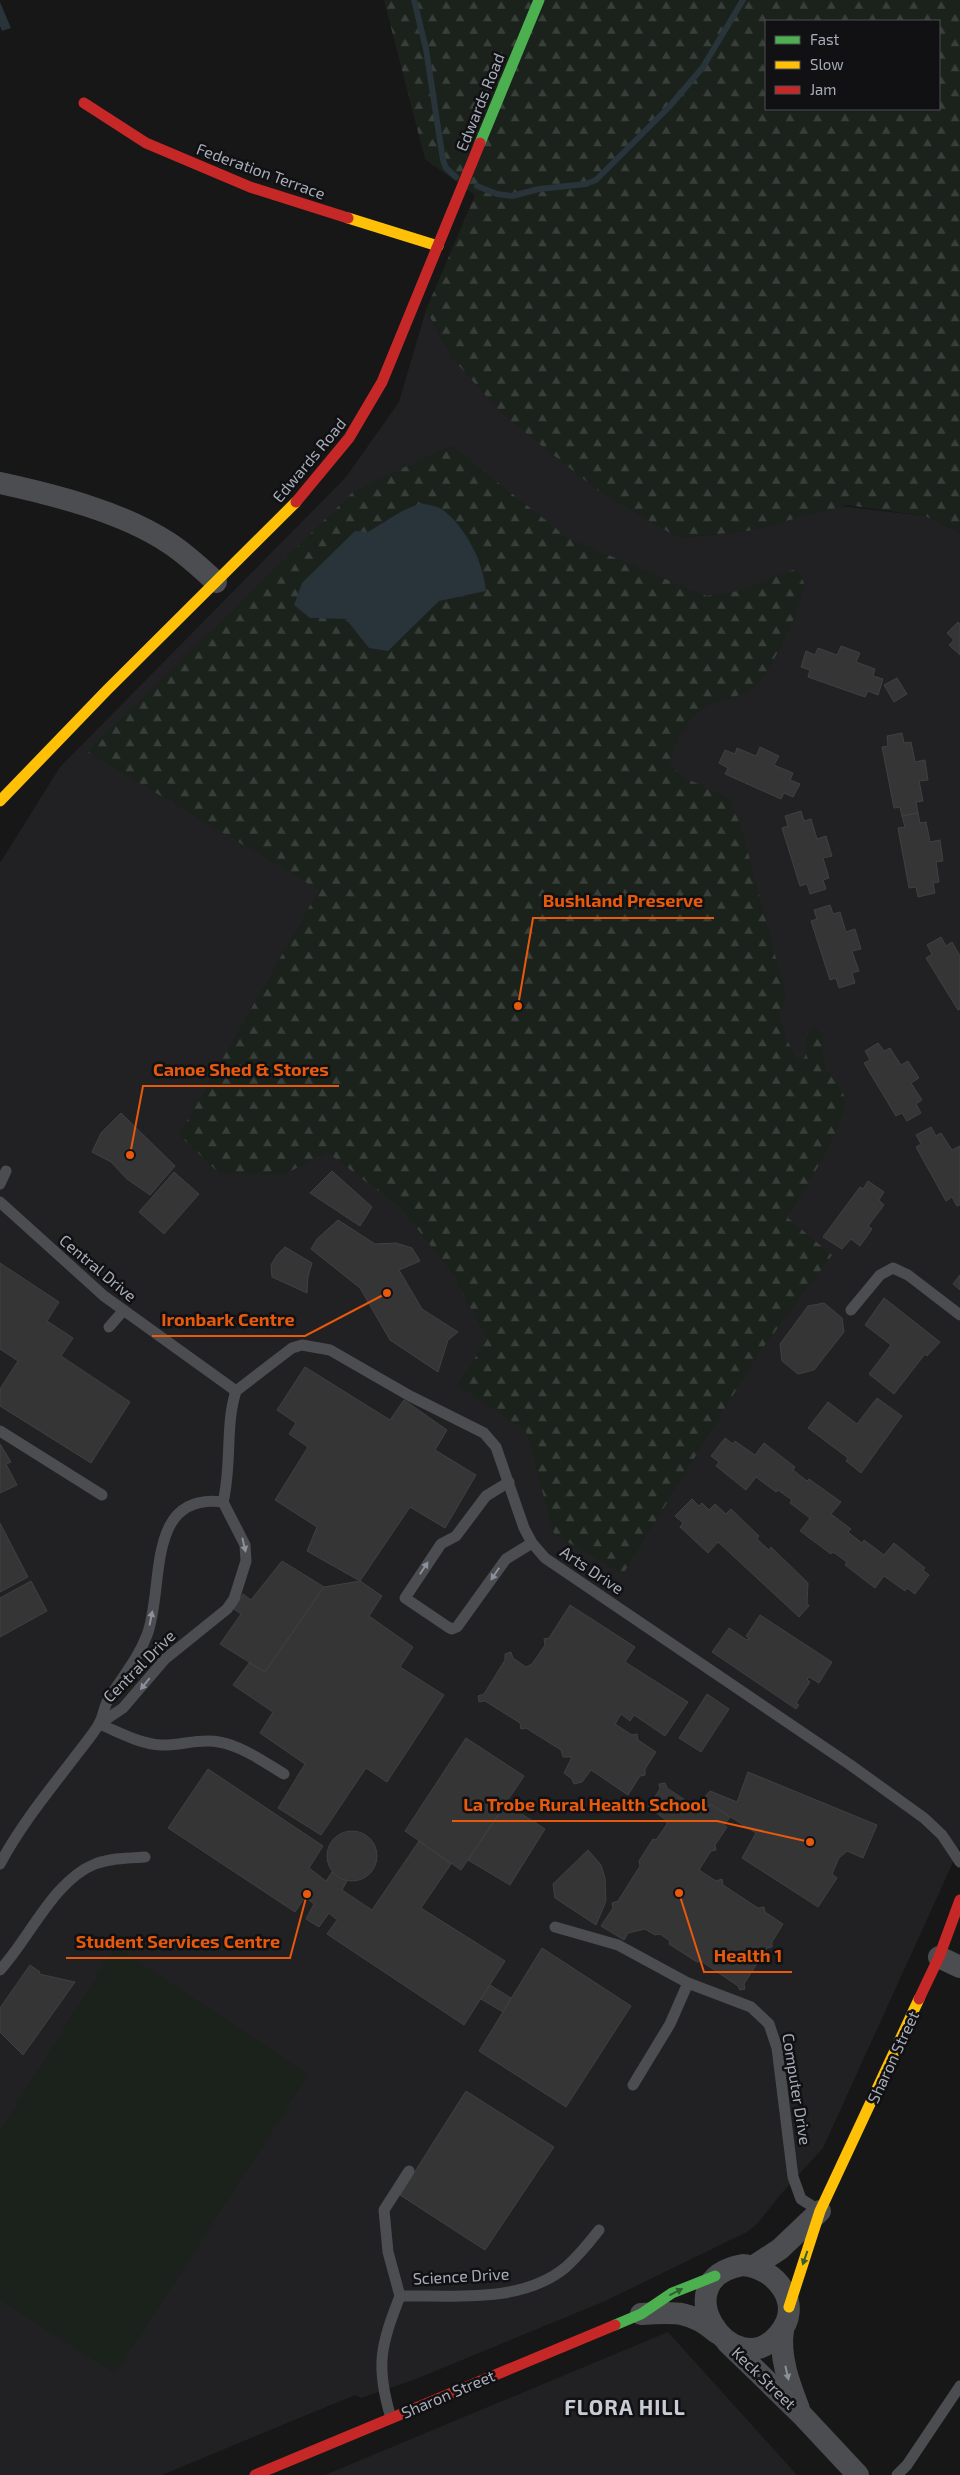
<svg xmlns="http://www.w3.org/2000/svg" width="960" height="2475" viewBox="0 0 960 2475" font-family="'Exo 2',sans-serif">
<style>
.built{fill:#212123}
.forest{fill:url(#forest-firs);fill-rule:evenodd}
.pitch{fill:#1a221b}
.water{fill:#29333a}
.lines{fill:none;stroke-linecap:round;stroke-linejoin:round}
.stream{stroke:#29333a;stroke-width:6}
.building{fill:#353536;stroke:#3f4043}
.lane{stroke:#4b4d50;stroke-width:11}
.street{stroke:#4b4d50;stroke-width:22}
.fast{stroke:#4caf50;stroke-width:11}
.slow{stroke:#ffc107;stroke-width:11}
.jam{stroke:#c62828;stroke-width:11}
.oneway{fill:#8b909a}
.oneway2{fill:#2e6032}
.labels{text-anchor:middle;stroke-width:5;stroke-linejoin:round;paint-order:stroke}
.street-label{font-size:16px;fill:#a7adb9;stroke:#111113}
.district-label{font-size:21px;font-weight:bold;letter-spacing:1px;fill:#c8ccd5;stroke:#111113}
.leader{fill:none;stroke:#e8590c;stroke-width:2}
.callout-dot{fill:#e8590c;stroke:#111113;stroke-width:2}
.callout-label{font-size:18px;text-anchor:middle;font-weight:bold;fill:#e8590c;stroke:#111113;stroke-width:5;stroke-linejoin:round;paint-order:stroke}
</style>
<defs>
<pattern id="forest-firs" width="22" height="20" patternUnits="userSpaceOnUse" patternTransform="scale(1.25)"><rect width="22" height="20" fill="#1a221b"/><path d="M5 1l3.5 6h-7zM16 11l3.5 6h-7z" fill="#383f3a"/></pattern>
</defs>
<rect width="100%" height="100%" fill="#171717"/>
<g class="built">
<path d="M426,310L454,360L679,538L748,531L840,506L925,516L960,533V1847L823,2148L781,2194L757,2224L747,2232L605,2301L416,2379L361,2398L355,2395L162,2475H0V863L60,767L346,477L399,402Z"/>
<path d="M668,2332L797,2475H325Z"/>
</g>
<g class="forest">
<path d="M384,0H960V533L925,516L847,505L748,531L679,538L601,493L502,414L454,360L426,310L475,195L425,159ZM766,21H939V109H766Z"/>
<path d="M451,445L568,538L689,589L707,596L734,592L793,570L799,572C800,576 803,580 804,583C806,599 770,673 757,684C741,698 725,698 708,706C687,718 676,740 670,762L681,776L730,799L742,830L786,996L780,1016L788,1042L799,1063L805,1057L807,1034L814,1027C827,1035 821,1045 823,1058C825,1074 841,1085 845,1098C850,1121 800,1195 788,1218L832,1255L759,1353L623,1574L554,1534L526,1431L457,1385L487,1340L454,1276L402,1209L327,1152L283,1175L219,1173L179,1135L319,890L87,752L353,492ZM402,511L486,591L439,601L388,651L369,648L346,619L368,532Z"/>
</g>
<path class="pitch" d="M115,1947L309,2074L120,2367L114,2373L0,2300V2131Z"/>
<g class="water">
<path d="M0,2L11,28L2,31L0,26Z"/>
<path d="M421,503C428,505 438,506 443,510C466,527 484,564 486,591L439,601L388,651L369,648L346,619L310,618L294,605L302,583L355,531L368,532L402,511Z"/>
</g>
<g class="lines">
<g class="stream">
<path d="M414,0L426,49L443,160L446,168L456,177"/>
<path d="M477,186L497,194L512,196L539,189L586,184L596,180L669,107L703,67L743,0"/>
</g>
</g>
<g class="building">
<path d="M958,622L960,624V655L949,645L954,640L947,633Z"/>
<path d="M841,646L860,653L856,662L875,669L873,676L883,679L878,695L868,691L865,697L808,677L810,670L801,667L806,651L815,655L818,648L837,655Z"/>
<path d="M897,678L907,694L894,702L884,685Z"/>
<path d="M902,733L904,743L911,742L915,762L925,760L928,780L919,781L923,801L916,802L918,813L902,816L900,807L894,808L882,747L888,746L887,736Z"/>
<path d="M760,747L779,756L774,765L793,773L790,780L800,784L793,797L784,793L781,799L725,774L728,768L719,763L725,750L735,754L737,748L756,756Z"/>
<path d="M801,811L804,821L811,819L817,839L826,836L832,856L823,858L829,878L823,880L826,889L810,894L807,884L800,886L782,828L788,826L785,816Z"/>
<path d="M918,813L920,823L926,822L930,842L940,840L943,861L936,862L939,882L933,883L935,893L918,897L916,887L909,888L898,828L905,827L902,816Z"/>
<path d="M830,905L833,914L840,912L846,932L855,929L861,949L852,951L859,971L852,973L855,983L839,988L836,978L830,980L811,921L817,919L814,910Z"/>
<path d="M941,937L946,946L952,942L960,956V1009L958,1010L926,958L932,954L927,945Z"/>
<path d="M878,1043L884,1051L890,1048L901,1065L908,1061L919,1078L911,1083L922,1100L916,1104L921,1113L907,1121L902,1113L896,1116L864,1063L870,1060L865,1051Z"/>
<path d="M121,1113L175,1166L150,1195L127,1179L111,1162L92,1152L101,1133Z"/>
<path d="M931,1127L936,1136L941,1133L952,1150L960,1146V1205L957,1206L952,1197L946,1201L916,1147L921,1144L916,1135Z"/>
<path d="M332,1171L372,1207L360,1226L310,1193Z"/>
<path d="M174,1172L199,1194L164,1234L139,1212Z"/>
<path d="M868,1181L884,1192L879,1200L884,1205L868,1226L872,1229L860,1246L851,1239L842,1249L823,1237L860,1187L863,1189Z"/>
<path d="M338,1220L375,1244L396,1243L412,1248L420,1261L399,1270L422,1309L458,1332L448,1340L438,1372L390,1340L360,1288L311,1249L317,1239Z"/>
<path d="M285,1247L312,1263L308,1277L307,1293L272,1277L271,1265L277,1255Z"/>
<path d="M0,1263L59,1302L47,1321L73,1338L61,1356L130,1402L91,1463L0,1406V1389L18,1361L0,1349Z"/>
<path d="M960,1275V1290L953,1284Z"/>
<path d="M884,1298L940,1342L927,1356L925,1354L894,1394L869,1374L891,1345L865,1325Z"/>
<path d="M824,1303L842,1318L844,1332L814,1370L798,1374L782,1361L780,1344L808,1306Z"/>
<path d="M305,1367L390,1420L404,1400L447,1430L435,1450L476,1475L445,1528L410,1507L360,1581L307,1551L317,1527L275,1500L308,1447L289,1434L296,1423L277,1410Z"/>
<path d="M877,1398L902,1416L861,1473L846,1461L848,1458L808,1428L828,1402L857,1424Z"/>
<path d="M725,1438L733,1444L735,1441L755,1455L764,1443L795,1467L793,1470L807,1481L809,1479L841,1502L831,1514L851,1529L848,1532L862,1543L864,1540L884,1555L894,1543L925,1568L923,1570L929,1575L915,1594L907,1588L905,1591L884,1576L875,1588L845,1565L847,1562L833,1552L831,1554L800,1531L810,1518L790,1503L792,1500L778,1490L776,1492L756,1477L746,1490L716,1466L719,1462L711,1456Z"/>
<path d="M0,1444L11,1462L6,1464L17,1485L0,1493Z"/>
<path d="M692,1499L699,1506L702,1503L709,1510L715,1504L726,1514L731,1509L759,1536L757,1539L769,1550L771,1547L808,1583L807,1603L809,1606L799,1617L718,1542L708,1553L680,1527L683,1523L675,1516Z"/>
<path d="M0,1523L28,1577L0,1592Z"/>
<path d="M282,1561L324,1587L265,1672L220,1644L241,1614L234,1609L243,1594L251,1600Z"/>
<path d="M31,1581L47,1611L0,1637V1598Z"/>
<path d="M360,1581L382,1596L369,1616L413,1647L400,1667L444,1695L387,1782L366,1768L321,1835L278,1808L305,1764L260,1733L273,1712L233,1685L249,1663L265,1672L324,1587Z"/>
<path d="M570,1605L635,1647L625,1662L688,1702L665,1736L634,1715L630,1721L621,1714L615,1724L632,1735L637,1734L638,1740L656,1752L645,1769V1775L640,1776L628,1795L591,1770L582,1782L574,1784L572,1779L564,1773L572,1757H563L561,1750L526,1728L521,1729L520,1723L485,1701L479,1702L478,1696L484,1694L505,1660V1654L511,1652L513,1658L526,1667L532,1664L545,1645L544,1639L549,1638Z"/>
<path d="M760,1615L832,1662L819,1683L809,1677L807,1679L810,1682L796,1703L799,1705L796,1709L712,1652L729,1628L747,1640L749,1638L746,1636Z"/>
<path d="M707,1694L729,1709L701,1752L679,1738Z"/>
<path d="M466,1738L524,1776L461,1870L405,1831Z"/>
<path d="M208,1769L323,1846L309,1868L326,1881L332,1872L347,1881L342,1890L372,1910L419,1841L451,1864L421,1908L505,1961L464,2025L327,1934L337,1920L329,1913L319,1927L306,1919L314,1904L305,1897L295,1912L168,1828Z"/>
<path d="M748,1772L877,1825L863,1858L847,1851L839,1858L832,1874L837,1878L818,1907L742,1858L756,1833L710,1804L705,1813L700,1809L706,1800L703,1799L710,1791L737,1802Z"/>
<path d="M665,1783L667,1788L697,1808L703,1799L706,1800L700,1809L705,1813L710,1804L730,1817L724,1825L727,1827L715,1845L716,1850L711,1851L699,1870L716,1881L722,1879L723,1885L758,1908L764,1907L765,1912L783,1924L772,1942V1947L767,1948L744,1984L745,1989L740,1990L738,1986L701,1961L697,1962L669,1944L670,1941L660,1934L655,1935L645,1929L628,1933L624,1940L601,1926L613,1908L612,1903L618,1901L640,1866L639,1861L653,1839L656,1840L667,1824L666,1820L648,1807L660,1789L659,1784Z"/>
<path d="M506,1804L545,1829L510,1885L468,1860Z"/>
<circle cx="352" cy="1856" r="25"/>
<path d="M588,1850L601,1865L605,1878L606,1901L596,1925L555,1898L553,1884Z"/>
<path d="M542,1948L631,2006L566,2107L479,2051Z"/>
<path d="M30,1965L40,1972L39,1974L75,1982L23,2055L0,2032V2008Z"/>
<path d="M490,1985L511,1998L503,2012L481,1999Z"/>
<path d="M466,2091L554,2147L485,2250L400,2195Z"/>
</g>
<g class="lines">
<g class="lane">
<path d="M0,1184L6,1171"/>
<path d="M0,1202L104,1296L236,1391"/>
<path d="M851,1310L880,1275L893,1268L908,1275L960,1315"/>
<path d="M109,1327L123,1311"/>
<path d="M236,1391L292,1348L302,1345L330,1350L410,1396L484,1433L496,1447L524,1528L532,1543L545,1558L849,1764L924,1818L942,1835L960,1862"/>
<path d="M0,1431L102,1495"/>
<path d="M509,1482L486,1496L456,1536L441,1544L405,1598L448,1627L452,1629L457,1627L506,1559L532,1543"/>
<path d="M99,1724L123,1708L165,1659L227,1609L234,1599L246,1561L245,1545L223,1502C232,1466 225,1425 236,1391"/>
<path d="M99,1724C119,1732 139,1744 161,1745C180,1746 199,1738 219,1742C242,1746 264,1762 284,1774"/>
<path d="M0,1864C20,1826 48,1792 74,1758C82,1747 92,1736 99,1724C103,1717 104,1707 108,1700C122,1677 138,1659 147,1635C165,1588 144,1492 223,1502"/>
<path d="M555,1927L618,1945L688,1983L751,2007L769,2024L777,2048L793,2177L801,2199L820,2211"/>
<path d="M0,1970C29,1939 54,1880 95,1864C111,1858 128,1858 145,1857"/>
<path d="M633,2085L670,2024L688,1983"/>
<path d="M400,2296C453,2295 522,2304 566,2267C578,2256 589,2243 599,2230"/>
<path d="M400,2296L388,2252L384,2210L409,2171"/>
<path d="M391,2418C375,2365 381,2345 400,2296"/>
<path d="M897,2475L907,2465L960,2386"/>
</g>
<g class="street">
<path d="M0,483C55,495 122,512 169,543C186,554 201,568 216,582"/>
<path d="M939,1957L960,1967"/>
<path d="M743,2265C777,2268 805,2305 778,2335C733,2387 661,2279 743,2265Z"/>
<path d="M754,2266L780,2249L820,2211"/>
<path d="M641,2314C674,2312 691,2310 717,2333"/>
<path d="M783,2330C779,2357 789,2383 799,2409"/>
<path d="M727,2342L801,2414L858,2475"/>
</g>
<g class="fast">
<path d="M480,143L539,0"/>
<path d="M615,2325L641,2314L672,2293L715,2276"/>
</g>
<g class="slow">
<path d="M348,218L438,246"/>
<path d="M0,801L107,690L296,502"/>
<path d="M789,2307L820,2211L919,1999"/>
</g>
<g class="jam">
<path d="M84,103L146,143L250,187L348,218"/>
<path d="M296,502L349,438L382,382L480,143"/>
<path d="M919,1999L939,1957L960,1900"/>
<path d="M255,2475L615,2325"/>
</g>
</g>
<defs><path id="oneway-solid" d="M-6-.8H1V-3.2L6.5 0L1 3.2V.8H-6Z" transform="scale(1.25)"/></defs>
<g class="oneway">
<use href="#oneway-solid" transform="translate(244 1545) rotate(77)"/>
<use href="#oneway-solid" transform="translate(424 1568) rotate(-57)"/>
<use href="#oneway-solid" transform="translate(495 1574) rotate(124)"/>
<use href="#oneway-solid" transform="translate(151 1618) rotate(-79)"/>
<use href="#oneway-solid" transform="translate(145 1684) rotate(129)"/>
<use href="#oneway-solid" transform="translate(787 2373) rotate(77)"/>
</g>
<g class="oneway2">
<use href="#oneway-solid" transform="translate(805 2258) rotate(109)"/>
<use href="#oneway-solid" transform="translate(676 2292) rotate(-27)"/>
</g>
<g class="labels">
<g class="street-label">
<text transform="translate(480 102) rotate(-68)" y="6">Edwards Road</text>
<text transform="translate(261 171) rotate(20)" y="6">Federation Terrace</text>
<text transform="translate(309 460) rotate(-50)" y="6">Edwards Road</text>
<text transform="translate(98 1268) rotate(40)" y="6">Central Drive</text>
<text transform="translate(592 1570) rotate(34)" y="6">Arts Drive</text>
<text transform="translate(139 1666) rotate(-45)" y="6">Central Drive</text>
<text transform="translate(893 2057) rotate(-65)" y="6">Sharon Street</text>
<text transform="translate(797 2089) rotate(81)" y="6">Computer Drive</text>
<text transform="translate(461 2276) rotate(-3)" y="6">Science Drive</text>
<text transform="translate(764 2378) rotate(44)" y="6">Keck Street</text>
<text transform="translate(448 2394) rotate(-23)" y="6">Sharon Street</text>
</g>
<g class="district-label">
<text x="625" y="2415">FLORA HILL</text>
</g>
</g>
<path class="leader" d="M518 1006L533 918H714M130 1155L143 1086H339M387 1293L305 1336H152M810 1842L717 1821H452M307 1894L290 1958H66M679 1893L704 1972H792"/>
<g class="callout-dot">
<circle cx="518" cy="1006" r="5"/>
<circle cx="130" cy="1155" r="5"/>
<circle cx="387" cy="1293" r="5"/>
<circle cx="810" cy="1842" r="5"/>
<circle cx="307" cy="1894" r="5"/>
<circle cx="679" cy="1893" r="5"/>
</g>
<g class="callout-label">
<text x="623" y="907">Bushland Preserve</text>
<text x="241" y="1076">Canoe Shed &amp; Stores</text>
<text x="228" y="1326">Ironbark Centre</text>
<text x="585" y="1811">La Trobe Rural Health School</text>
<text x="178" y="1948">Student Services Centre</text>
<text x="748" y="1962">Health 1</text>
</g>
<rect x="765" y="20" width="175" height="90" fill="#111113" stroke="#4d4f55"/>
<rect x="775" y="36" width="25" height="8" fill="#4caf50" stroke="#4d4f55"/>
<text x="810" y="45" font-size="15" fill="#a7adb9">Fast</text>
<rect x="775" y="61" width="25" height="8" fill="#ffc107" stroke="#4d4f55"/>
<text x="810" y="70" font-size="15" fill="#a7adb9">Slow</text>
<rect x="775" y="86" width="25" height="8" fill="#c62828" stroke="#4d4f55"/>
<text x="810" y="95" font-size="15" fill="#a7adb9">Jam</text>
</svg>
